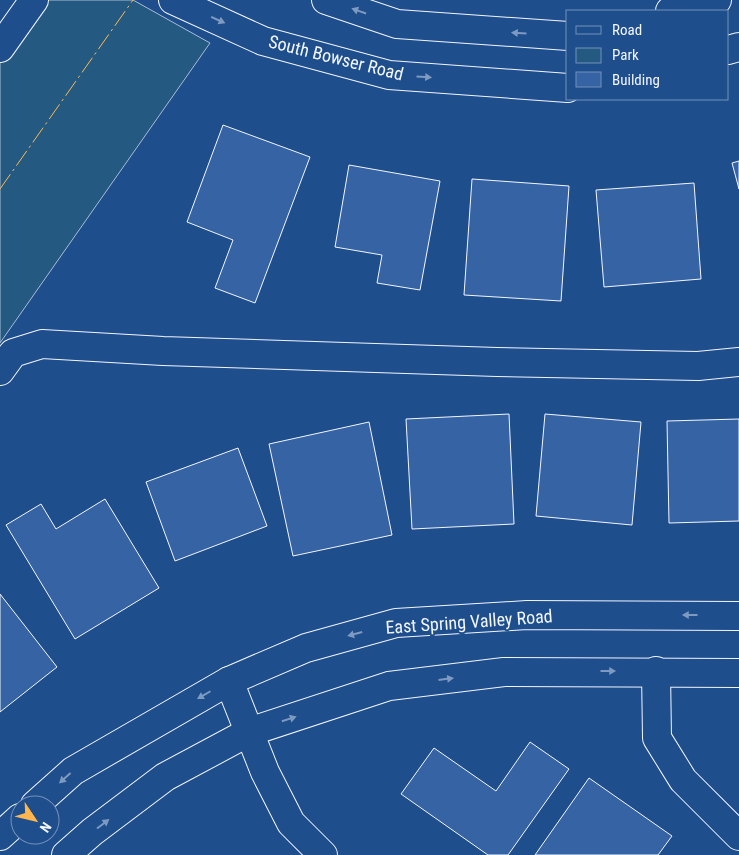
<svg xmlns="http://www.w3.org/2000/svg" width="739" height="855" viewBox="0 0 739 855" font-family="'Roboto Condensed',sans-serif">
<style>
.green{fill:#245a82;stroke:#a8bbd7}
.building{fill:#3563a3;stroke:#f2f6ff}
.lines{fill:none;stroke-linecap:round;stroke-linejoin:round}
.minor-casing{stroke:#f2f6ff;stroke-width:30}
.minor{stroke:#1f4e8c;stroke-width:28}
.power{stroke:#ffb74d;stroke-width:1;stroke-dasharray:18 4 2.5 4;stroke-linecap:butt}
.oneway{fill:#7e9ac0}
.labels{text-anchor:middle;stroke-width:4;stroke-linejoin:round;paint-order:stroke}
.street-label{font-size:18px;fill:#f2f6ff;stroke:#1f4e8c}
</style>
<rect width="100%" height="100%" fill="#1f4e8c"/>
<path class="green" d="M33,0H133L210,43L0,343V47Z"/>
<g class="building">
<path d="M223,125L310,157L255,303L215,288L233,240L187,222Z"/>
<path d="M739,161V189L732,163Z"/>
<path d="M349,165L440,181L420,290L377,283L382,255L335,247Z"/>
<path d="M472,179L569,186L561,301L464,295Z"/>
<path d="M694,183L701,279L604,287L596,190Z"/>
<path d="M509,414L514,524L412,529L406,419Z"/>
<path d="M545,414L641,422L632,525L536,516Z"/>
<path d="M739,419V521L669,523L667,421Z"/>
<path d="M369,422L392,535L293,556L269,444Z"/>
<path d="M238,448L267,526L175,561L146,482Z"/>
<path d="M105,499L159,588L75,639L6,525L41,504L56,529Z"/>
<path d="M0,594L57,667L0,712Z"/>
<path d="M530,742L569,769L508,855H488L401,794L434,748L496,791Z"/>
<path d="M589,778L672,836L658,855H535Z"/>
</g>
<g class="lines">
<defs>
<g id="minor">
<path d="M173,0L263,41L389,75L568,88"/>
<path d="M326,0L397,24L568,36"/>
<path d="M670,11L717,0"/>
<path d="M0,48L34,0"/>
<path d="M728,50L739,47"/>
<path d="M0,371L13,353L42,344L163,351L497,362L698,366L739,362"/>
<path d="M656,671L657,738L683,780L739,836"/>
<path d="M229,681L265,772L291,823L323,855"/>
<path d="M35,805L73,771L229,681L306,648L396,623L527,615L739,616"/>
<path d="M0,836L20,818"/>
<path d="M66,855L92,832L165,777L249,732L389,686L504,672L739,673"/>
</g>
</defs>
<use href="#minor" class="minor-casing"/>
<use href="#minor" class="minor"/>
<path class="power" d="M0,189L133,0"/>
</g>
<defs><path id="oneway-solid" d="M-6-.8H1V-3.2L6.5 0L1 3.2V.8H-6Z" transform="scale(1.25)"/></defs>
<g class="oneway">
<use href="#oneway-solid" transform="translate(359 11) rotate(-161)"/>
<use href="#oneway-solid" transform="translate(218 20) rotate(24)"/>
<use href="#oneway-solid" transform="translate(519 33) rotate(-176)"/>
<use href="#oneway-solid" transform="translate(424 77) rotate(4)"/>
<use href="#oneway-solid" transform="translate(690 615) rotate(-180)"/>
<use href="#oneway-solid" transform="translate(355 634) rotate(165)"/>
<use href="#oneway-solid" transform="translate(608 671)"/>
<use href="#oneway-solid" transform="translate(446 679) rotate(-7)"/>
<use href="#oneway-solid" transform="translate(204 695) rotate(150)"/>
<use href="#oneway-solid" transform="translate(289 719) rotate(-18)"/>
<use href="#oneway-solid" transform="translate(65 778) rotate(138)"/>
<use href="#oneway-solid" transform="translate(103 824) rotate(-37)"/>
</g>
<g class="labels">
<g class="street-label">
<text transform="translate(336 58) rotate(14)" y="6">South Bowser Road</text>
<text transform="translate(469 622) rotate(-4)" y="6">East Spring Valley Road</text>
</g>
</g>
<rect x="566" y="10" width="162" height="90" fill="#1f4e8c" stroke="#7391ba"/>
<rect x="576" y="26" width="25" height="8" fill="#1f4e8c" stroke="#7391ba"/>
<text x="612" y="35" font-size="15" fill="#f2f6ff">Road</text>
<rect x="576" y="48" width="25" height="15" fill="#245a82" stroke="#7391ba"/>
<text x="612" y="60" font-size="15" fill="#f2f6ff">Park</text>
<rect x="576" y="72" width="25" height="15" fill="#3563a3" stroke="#7391ba"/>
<text x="612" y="85" font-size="15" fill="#f2f6ff">Building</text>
<g transform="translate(35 820) rotate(125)"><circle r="24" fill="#1f4e8c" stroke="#7391ba"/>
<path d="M0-4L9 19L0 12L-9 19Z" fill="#ffb74d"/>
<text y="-8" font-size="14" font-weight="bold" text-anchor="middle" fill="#f2f6ff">N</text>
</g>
</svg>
